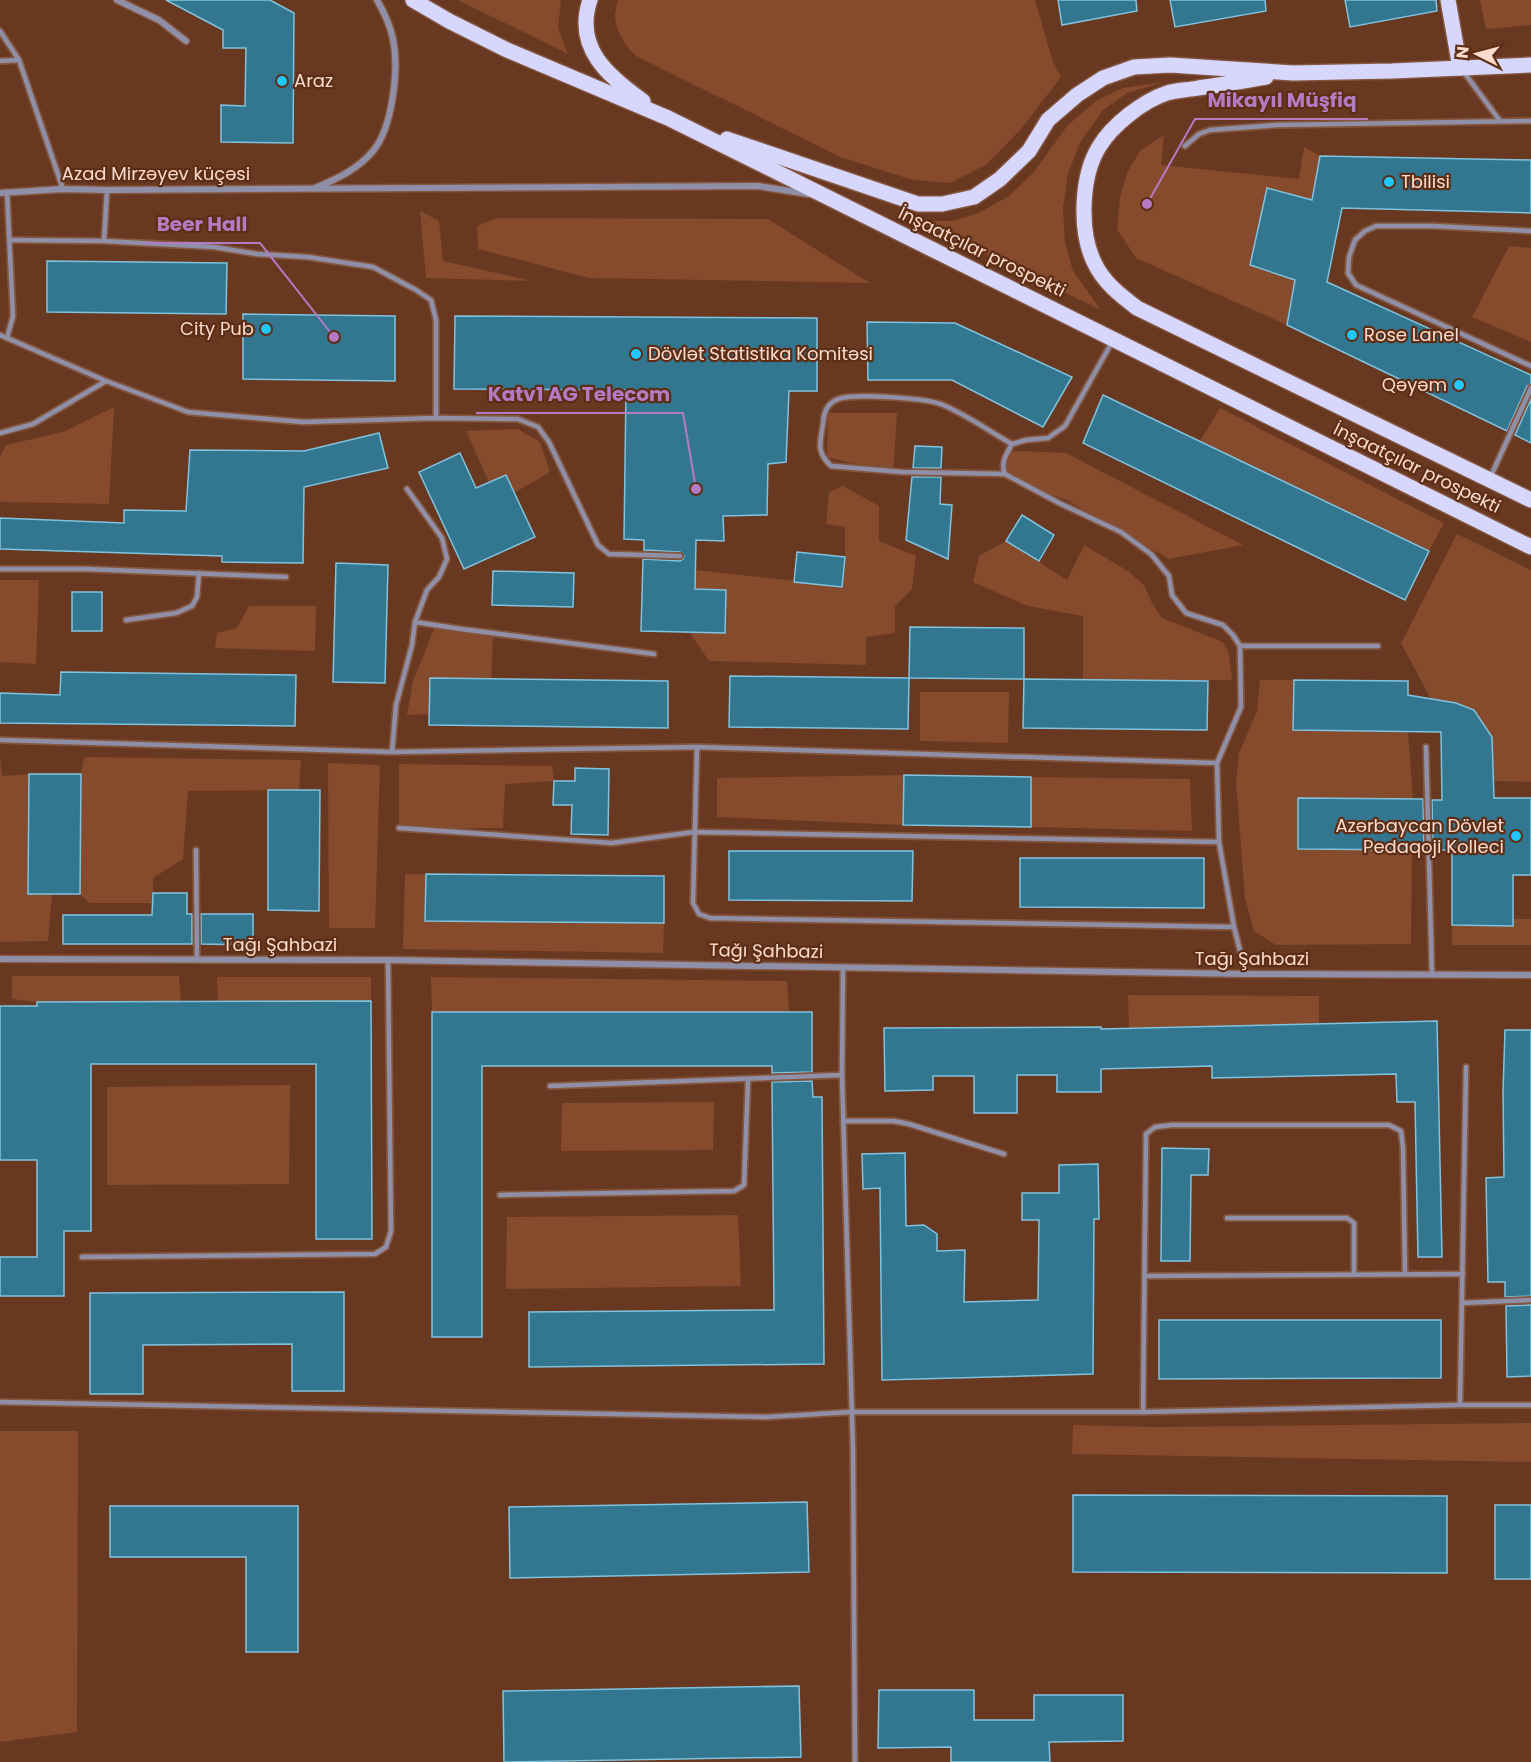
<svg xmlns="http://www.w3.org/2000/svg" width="1531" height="1762" viewBox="0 0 1531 1762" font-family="Poppins,sans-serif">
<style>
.green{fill:#864a2d}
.building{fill:#327690;stroke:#80c3df;stroke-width:1.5}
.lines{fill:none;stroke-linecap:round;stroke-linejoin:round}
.service-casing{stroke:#83553f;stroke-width:8}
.minor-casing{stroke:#83553f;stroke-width:9}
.primary-casing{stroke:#83553f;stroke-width:18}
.service{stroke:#8f8fa7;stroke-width:4.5}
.minor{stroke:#8f8fa7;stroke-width:6}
.primary{stroke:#d7d6fd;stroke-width:15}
.poi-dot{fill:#20c9fd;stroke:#5d2e15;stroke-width:2}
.labels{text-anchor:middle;stroke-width:4.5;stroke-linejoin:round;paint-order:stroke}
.poi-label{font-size:18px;fill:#fadbcd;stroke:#5d2e15;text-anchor:start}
.street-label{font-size:18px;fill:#fadbcd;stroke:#5d2e15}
.leader{fill:none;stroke:#b47bc5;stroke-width:2}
.callout-dot{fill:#b47bc5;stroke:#5d2e15;stroke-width:2}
.callout-label{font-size:20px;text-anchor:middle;font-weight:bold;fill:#b47bc5;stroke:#5d2e15;stroke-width:4.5;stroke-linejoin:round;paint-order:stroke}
</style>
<rect width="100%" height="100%" fill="#693820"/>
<g class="green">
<path d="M458,0H561L558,28L568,54Z"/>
<path d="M618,0H1035L1053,62L1061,77L1022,128L987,164L950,183L913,180L840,157L636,56C625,45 615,31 615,15C615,11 617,5 618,0Z"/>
<path d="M1480,0H1531V25L1486,29Z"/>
<path d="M1164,82L1127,93L1103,110L1081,141L1068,173L1063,208L1065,242L1073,271L1101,310L916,221H952L979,213L1009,196L1034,172L1067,126L1096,101L1123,88Z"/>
<path d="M1164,135L1161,165L1299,179L1304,147L1320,156L1312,200L1267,189L1251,265L1295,280L1287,325L1136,258L1117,229L1120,197L1127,173L1140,151Z"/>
<path d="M420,211L439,221L443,261L532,281L426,278Z"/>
<path d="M496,218L768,219L870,283L589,278L478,249L477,226Z"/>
<path d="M1509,246L1531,248V342L1472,317Z"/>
<path d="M114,407L109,504L0,502V457L6,445L63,432Z"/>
<path d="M1220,408L1444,523L1429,551L1200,441Z"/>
<path d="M828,413H897L893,474L827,457Z"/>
<path d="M518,429L540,442L550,472L514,493L489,482L466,431Z"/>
<path d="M1021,451L1066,453L1243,545L1169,559L1065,499L1005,480L1002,464L1006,452Z"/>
<path d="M843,486L879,506V541L916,556L912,589L895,606V633L866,637V665L709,661L689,632L695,589V570L842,586L845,557V527L826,524L829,492Z"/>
<path d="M1457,534L1531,570V782L1494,781L1492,738L1475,710L1456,703L1431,699L1401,643Z"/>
<path d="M1006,541L1067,580L1084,545L1128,571L1144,585L1153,605L1162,618L1223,642L1229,654L1232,680H1083V616L1028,606L973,582L979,556Z"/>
<path d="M0,580H39L36,664L0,662Z"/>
<path d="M249,606H316L315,651L215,648L217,633L237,628Z"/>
<path d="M434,629L493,637L491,679L430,678V714L407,715L413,681Z"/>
<path d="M1260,680H1294V730L1408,732L1413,799L1298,798V848L1412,850L1411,944L1276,945L1254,931L1245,898L1236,782L1239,753L1257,711Z"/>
<path d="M920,692H1009L1008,743L920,741Z"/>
<path d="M0,757L2,776L29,774L28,894H52L48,941L0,942Z"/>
<path d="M84,757L301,760L299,790L188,791L183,859L153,878V903H90L80,894L81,774Z"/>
<path d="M328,763L380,765L375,928H329Z"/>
<path d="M399,764L552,766L554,781L505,784L503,828H399Z"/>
<path d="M904,775L903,825L717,817V778Z"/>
<path d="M1031,777L1190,779L1192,831L1031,827Z"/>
<path d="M405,874H426L425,920L664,923L663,953L403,949Z"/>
<path d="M1513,919H1531V945H1452V925L1512,926Z"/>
<path d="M12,976H179L181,1001L37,1002L12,999Z"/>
<path d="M217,977H371V1001H218Z"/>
<path d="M431,977L787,981L789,1012H432Z"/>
<path d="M1128,995L1319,996V1024L1129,1028Z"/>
<path d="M290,1085L289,1184L107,1185V1087Z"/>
<path d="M714,1102L713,1150L561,1151L562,1103Z"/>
<path d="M738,1215L741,1286L506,1289L507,1217Z"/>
<path d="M1531,1423V1462L1072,1454L1073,1425L1156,1427Z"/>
<path d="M0,1431H78L77,1732L0,1742Z"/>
</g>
<g class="building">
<path d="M166,0H270L294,13L293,143L221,142V105L245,106L246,48H223V30Z"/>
<path d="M1058,0H1136L1137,11L1062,25Z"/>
<path d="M1170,0H1265L1266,11L1175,27Z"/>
<path d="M1345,0H1436L1437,11L1350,27Z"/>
<path d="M1320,156L1531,160V213L1342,208L1327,282L1531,375V384L1527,386L1507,431L1287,325L1295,280L1250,265L1267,188L1312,200Z"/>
<path d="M47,261L227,263L226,314L47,312Z"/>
<path d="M243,314L395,316V381L243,379Z"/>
<path d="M455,316L817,318V391H789L786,462L768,464L767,515L723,516L724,541L696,540L695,589L726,590L725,633L641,631L643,559L680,561L683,559L684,556L680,552L644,550V540L624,539L626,390L454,389Z"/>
<path d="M867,322L955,323L1072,377L1043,427L952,380H868Z"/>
<path d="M1103,395L1429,551L1405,600L1083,443Z"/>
<path d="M1531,399V443L1515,435Z"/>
<path d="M379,433L388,468L304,487L303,563L222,562V556L0,549V518L124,523V510L186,511L190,450L304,451Z"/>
<path d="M915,446L942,447L941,468H913Z"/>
<path d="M460,453L476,488L506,475L535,537L464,569L419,472Z"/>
<path d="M912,477H941L940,504L952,505L948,559L906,540Z"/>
<path d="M1022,515L1054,535L1039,561L1006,541Z"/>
<path d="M797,552L845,557L842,587L794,582Z"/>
<path d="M336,563L388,565L385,683L333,682Z"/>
<path d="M493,571L574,573L573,607L492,605Z"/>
<rect x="72" y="592" width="30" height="39"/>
<path d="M910,627L1024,628V679L909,678Z"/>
<path d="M61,672L296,675L295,726L0,723V693L60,695Z"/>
<path d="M730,676L909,678L908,729L729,727Z"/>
<path d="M430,678L668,681V728L429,725Z"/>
<path d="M1024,679L1208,681L1207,730L1023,728Z"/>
<path d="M1294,680L1408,681V695L1456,703L1474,710L1492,737L1494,798H1531V875H1513V926L1452,925V850H1433L1432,800H1442L1441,732L1293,730Z"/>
<path d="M575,768L609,769L608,835L571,834L572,805H553L554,781H575Z"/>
<path d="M29,774H81L80,894H28Z"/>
<path d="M904,775L1031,777V827L903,825Z"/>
<path d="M268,790H320L319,911L268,910Z"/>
<path d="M1298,798L1423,799L1424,850L1298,849Z"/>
<path d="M729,851H913L912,901L729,900Z"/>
<path d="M1020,858H1204V908L1020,907Z"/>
<path d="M426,874L664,876V923L425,921Z"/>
<path d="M153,893H187V914H192V944H63V915H152Z"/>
<path d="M201,914H253V945L201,944Z"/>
<path d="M371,1001L372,1239H316V1064H91V1231H64V1296H0V1257H37V1160H0V1006H37V1002Z"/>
<path d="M432,1012H812V1072L772,1073V1066H482V1337H432Z"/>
<path d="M1437,1021L1442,1257H1418L1415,1102H1397L1396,1074L1212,1078V1066L1101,1069V1092H1057V1075H1017V1113H974V1076H933V1090L885,1091L884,1028L1101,1027V1029Z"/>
<path d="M1505,1030H1531V1296L1505,1297V1282H1488L1486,1178L1504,1177L1503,1091Z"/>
<path d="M812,1081L813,1097H822L824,1364L529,1367V1312L774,1310L772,1082Z"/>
<path d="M1162,1148L1209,1149L1208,1175H1191L1190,1261H1161Z"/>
<path d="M905,1153L906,1226L924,1225L937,1234V1251L965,1250L964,1302L1038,1300L1039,1220H1022V1193H1059V1165L1098,1164L1099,1219H1094L1093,1374L882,1380L880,1188L863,1189L862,1154Z"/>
<path d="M344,1292V1391H292V1344L143,1345V1394H90V1293Z"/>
<path d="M1531,1305V1376L1507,1377L1506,1306Z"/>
<path d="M1159,1320H1441V1378L1159,1379Z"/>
<path d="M1073,1495L1447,1496V1573L1073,1572Z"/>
<path d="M807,1502L809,1572L510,1578L509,1507Z"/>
<rect x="1495" y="1505" width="36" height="74"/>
<path d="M110,1506H298V1652H246V1557H110Z"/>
<path d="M799,1686L801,1757L504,1762L503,1691Z"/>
<path d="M879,1690H974V1720H1034V1695H1123V1741L1049,1742L1050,1762H951V1747L878,1748Z"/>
</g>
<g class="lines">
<defs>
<g id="service">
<path d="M0,31L19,60L63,189"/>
<path d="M0,61L19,60"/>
<path d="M1463,71L1500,121"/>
<path d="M1185,146L1199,134L1210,130L1277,125L1531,121"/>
<path d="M107,190L104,241L214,247L257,254L308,257L373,267L416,290L431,300L436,320V418"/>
<path d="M7,192L13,316L7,338"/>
<path d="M1531,231L1433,226H1376L1365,231L1355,240L1349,257L1348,273L1356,285L1531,366"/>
<path d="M10,240L104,241"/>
<path d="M0,335L106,381L188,412L303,422L436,418L518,419L538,427L549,442L598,545L609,554L680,556"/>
<path d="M0,433L33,424L106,381"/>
<path d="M1012,444C989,431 967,415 943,405C928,398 853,393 838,399C826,404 824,413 823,424C820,443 816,452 831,466L902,472L1005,474L1059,503L1121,532L1151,554L1169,576L1172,595L1186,613L1223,625L1233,635L1240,646L1241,707L1217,763L1219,842L1234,927L1246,974"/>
<path d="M1005,474C1000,463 1007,453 1012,444L1026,440L1048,438L1065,426L1112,342"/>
<path d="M1490,478L1531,388"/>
<path d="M0,569H86L286,577"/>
<path d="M126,620L176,613L192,606L197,597L199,573"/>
<path d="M415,622L461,629L654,654"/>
<path d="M1240,646H1378"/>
<path d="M0,740L392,752L697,747L1217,763"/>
<path d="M697,747L693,903L699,914L710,918L1234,927"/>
<path d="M1426,747L1432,975"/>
<path d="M392,752L396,705L412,645L415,622L427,590L439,577L447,559L442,538L407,489"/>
<path d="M399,828L612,843L694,832L1219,842"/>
<path d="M196,850L197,959"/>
<path d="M843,968L842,1075L853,1450L855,1762"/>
<path d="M550,1086L842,1075"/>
<path d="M843,1121H894L909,1124L1004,1154"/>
<path d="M500,1195L734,1191L744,1185L748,1080"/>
<path d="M1227,1218H1347L1354,1223V1274"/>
<path d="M82,1257L375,1254L386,1247L391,1231L388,960"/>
<path d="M1145,1276L1463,1274"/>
<path d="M1462,1303L1531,1300"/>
<path d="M0,1402L767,1417L851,1412H1143L1460,1405H1531"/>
<path d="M1460,1405L1466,1067"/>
<path d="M1143,1412L1146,1134L1155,1127L1172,1125H1389L1401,1131L1403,1148L1405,1274"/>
</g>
<g id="minor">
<path d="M117,0L159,20L186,41"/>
<path d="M315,188C337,179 358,169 373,151C393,127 399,68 393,39C390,25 384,12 377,0"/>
<path d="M0,193L63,189L107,190L758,186L808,194"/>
<path d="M0,959L388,960L1246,974L1531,975"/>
</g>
<g id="primary">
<path d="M413,0L449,21L505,49L668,118L1531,547"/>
<path d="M590,0C574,48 608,76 643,101"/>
<path d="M1448,0L1460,68"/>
<path d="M1266,77C1244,81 1221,85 1198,88C1188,90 1176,90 1167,93C1143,101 1112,125 1099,147C1081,176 1079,231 1094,262C1103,282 1120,295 1137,308L1531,500"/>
<path d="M727,139L918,204H942L974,197L1000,179L1029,151L1048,120L1077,95L1103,78L1134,67L1170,65L1293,73L1392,71L1531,65"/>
</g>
</defs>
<use href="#service" class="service-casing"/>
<use href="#minor" class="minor-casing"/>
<use href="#primary" class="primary-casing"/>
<use href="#service" class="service"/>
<use href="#minor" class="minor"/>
<use href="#primary" class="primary"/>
</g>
<g class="poi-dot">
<circle cx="282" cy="81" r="6"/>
<circle cx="1389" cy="182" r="6"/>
<circle cx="266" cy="329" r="6"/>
<circle cx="1352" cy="335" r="6"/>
<circle cx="636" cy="354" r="6"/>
<circle cx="1459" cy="385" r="6"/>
<circle cx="1516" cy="836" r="6"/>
</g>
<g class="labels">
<g class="poi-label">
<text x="294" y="87">Araz</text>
<text x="1401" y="188">Tbilisi</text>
<text x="254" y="335" text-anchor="end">City Pub</text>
<text x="1364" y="341">Rose Lanel</text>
<text x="648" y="360">Dövlət Statistika Komitəsi</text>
<text x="1447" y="391" text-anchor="end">Qəyəm</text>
<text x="1504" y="832" text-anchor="end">Azərbaycan Dövlət<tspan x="1504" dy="21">Pedaqoji Kolleci</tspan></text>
</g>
<g class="street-label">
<text x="156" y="180">Azad Mirzəyev küçəsi</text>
<text transform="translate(982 252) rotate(26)" y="6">İnşaatçılar prospekti</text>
<text transform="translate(1417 468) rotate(26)" y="6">İnşaatçılar prospekti</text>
<text x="280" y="951">Tağı Şahbazi</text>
<text transform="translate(766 951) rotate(1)" y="6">Tağı Şahbazi</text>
<text x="1252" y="965">Tağı Şahbazi</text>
</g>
</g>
<path class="leader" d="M1147 204L1195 119H1368M334 337L260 243H145M696 489L683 413H476"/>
<g class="callout-dot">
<circle cx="1147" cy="204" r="6"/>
<circle cx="334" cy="337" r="6"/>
<circle cx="696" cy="489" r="6"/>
</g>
<g class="callout-label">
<text x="1282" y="107">Mikayıl Müşfiq</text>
<text x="202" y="231">Beer Hall</text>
<text x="579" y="401">Katv1 AG Telecom</text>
</g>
<g transform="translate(1477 54) rotate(276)" stroke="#5d2e15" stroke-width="4.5" paint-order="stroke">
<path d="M0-4.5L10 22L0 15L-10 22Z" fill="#fadbcd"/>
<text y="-9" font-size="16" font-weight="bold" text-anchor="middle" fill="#fadbcd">N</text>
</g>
</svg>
